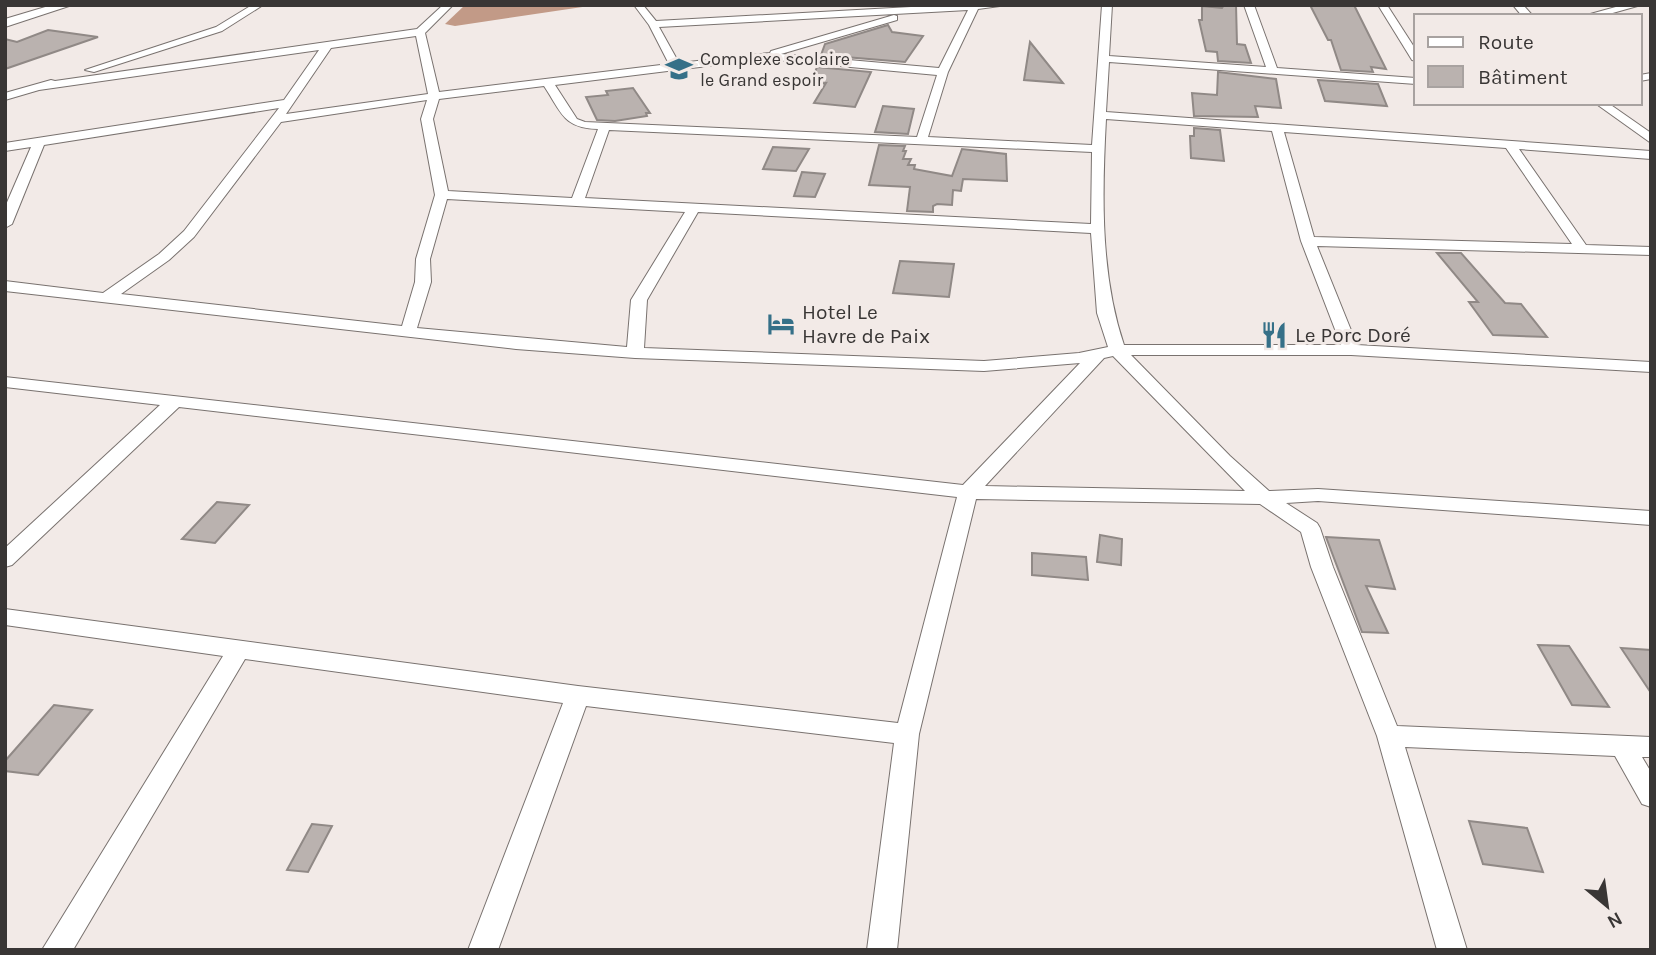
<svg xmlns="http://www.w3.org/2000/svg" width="1656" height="955" viewBox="0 0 1656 955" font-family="Karla,sans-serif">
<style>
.water{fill:#c29a87}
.building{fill:#bab2af;stroke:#908986;stroke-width:2}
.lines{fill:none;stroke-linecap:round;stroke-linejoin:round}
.minor-casing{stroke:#79726f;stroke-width:2}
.tertiary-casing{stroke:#79726f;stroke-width:2}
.minor{fill:#fff;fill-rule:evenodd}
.tertiary{fill:#fff;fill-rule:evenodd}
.labels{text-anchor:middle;stroke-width:6;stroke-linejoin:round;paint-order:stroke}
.far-poi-label{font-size:18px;fill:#393635;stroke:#f2eae7;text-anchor:start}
.poi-label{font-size:21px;fill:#393635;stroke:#f2eae7;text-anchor:start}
</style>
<rect width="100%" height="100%" fill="#f2eae7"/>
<path class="water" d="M465,5H596L455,26L445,24Z"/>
<g class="building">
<path d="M1224,5H1236L1237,44L1245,45L1251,63L1218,61L1217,52L1206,51L1199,20H1202V6L1222,8Z"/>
<path d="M1310,5H1354L1386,69L1371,67L1373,72L1341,70L1331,40H1328Z"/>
<path d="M888,25L892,32L923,36L905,62L821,55L825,44Z"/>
<path d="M48,30L98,37L5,69V39L17,42Z"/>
<path d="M1030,42L1063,83L1024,80Z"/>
<path d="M817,67L871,72L855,107L814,103L826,83L810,85Z"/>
<path d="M1218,72L1276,79L1281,108L1255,106L1258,117L1194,116L1192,93L1217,95Z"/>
<path d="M1318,80L1378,84L1387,106L1325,101Z"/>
<path d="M633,88L650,113H646L647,116L615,121L597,120L586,97L608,95L606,91Z"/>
<path d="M883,106L914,109L908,134L875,132Z"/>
<path d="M1194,128L1220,130L1224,161L1191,158L1190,136H1194Z"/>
<path d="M879,145L905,146L903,151H906L903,159H911L908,165H915L914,169L952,176L962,149L1006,154L1007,181L963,179L961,191L953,190L952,205L937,204L933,206V212L907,211L910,187L869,185Z"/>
<path d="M773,147L809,149L796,171L763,169Z"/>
<path d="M802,172L825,174L815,197L794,196Z"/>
<path d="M1437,253H1461L1505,303L1521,304L1547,337L1493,335L1469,302H1478Z"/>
<path d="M900,261L954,264L949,297L893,293Z"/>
<path d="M217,502L249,505L215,543L182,539Z"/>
<path d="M1100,535L1122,539L1121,565L1097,562Z"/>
<path d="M1326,537L1379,540L1395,589L1366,586L1388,633L1362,632Z"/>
<path d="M1032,553L1086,557L1088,580L1032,575Z"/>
<path d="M1538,645L1569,646L1609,707L1572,705Z"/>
<path d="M1621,648L1651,650V693Z"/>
<path d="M54,705L92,710L38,775L5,771V761Z"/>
<path d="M1469,821L1527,828L1543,872L1483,864Z"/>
<path d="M312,824L332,826L308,872L287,870Z"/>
</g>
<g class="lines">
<defs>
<g id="minor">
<path d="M252,5H263L222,31L94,72L85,70L216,27Z"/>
<path d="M443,5H453L425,33L439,92L669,64L649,25L634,5H643L656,21L947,5H1007L978,9L948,72L928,137L1092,145L1102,5H1112L1109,56L1266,67L1244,5H1254L1277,68L1416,78V84L1109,62L1106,112L1651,151V159L1519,149L1586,245L1651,247V255L1317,246L1357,345L1651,362V372L1351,355H1131L1230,456L1269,491L1318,489L1651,511V525L1318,501L1286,503L1317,523L1320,528L1333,567L1397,726L1651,737V757H1642L1651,772V807L1642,804L1615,756L1405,747L1467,950H1437L1377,736L1311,567L1301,532L1260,504L976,499L919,734L897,950H867L894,743L586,706L498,950H468L563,703L245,659L73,950H42L223,656L5,625V609L578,686L898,723L957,497L179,407L12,565L5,567V548L160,405L5,387V377L963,485L1080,363L984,371L635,358L516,349L5,291V281L103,293L159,254L184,231L279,108L44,145L12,224L5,228V207L31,147L5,151V143L284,100L319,50L39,90L5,100V93L51,80L55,81L417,29ZM968,10L939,68L781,54L897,20V16L894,15L771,51L770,53L679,63L659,27ZM416,36L428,94L286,114L331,48ZM764,59L937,75L917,137L585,122L577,119L555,85ZM544,86C562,113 563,128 598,129L572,198L448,191L433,119L439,99ZM427,100L421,119L435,195L416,259L415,282L402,326L121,294L169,260L194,237L281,122ZM1106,119L1272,131L1301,241L1341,345H1124C1100,274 1102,193 1106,119ZM609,130L1092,152L1091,224L585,198ZM1284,132L1506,148L1572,244L1314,237ZM447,199L685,212L631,300L627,347L417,328L431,282L430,259ZM698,212L1091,233L1097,313L1108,347L1079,353L984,361L644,348L647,300ZM1113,356L1245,491L985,486L1104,358Z"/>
<path d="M1378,5H1387L1416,50V61L1412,60Z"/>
<path d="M1513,5H1523L1533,16H1522Z"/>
<path d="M1623,5H1641L1602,16H1583Z"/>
<path d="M1651,73V79L1640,81V75Z"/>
<path d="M1595,103H1608L1651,133V143Z"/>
</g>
<path id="tertiary" d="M52,5H72L5,27V19Z"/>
</defs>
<use href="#minor" class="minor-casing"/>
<use href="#tertiary" class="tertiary-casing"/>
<use href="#minor" class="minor"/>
<use href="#tertiary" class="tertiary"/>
</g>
<defs>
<symbol id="school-bare" viewBox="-9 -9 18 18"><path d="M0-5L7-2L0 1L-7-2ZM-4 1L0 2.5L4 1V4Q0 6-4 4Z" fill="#357088" stroke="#f2eae7" stroke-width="2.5" paint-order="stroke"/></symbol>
<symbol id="hotel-bare" viewBox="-9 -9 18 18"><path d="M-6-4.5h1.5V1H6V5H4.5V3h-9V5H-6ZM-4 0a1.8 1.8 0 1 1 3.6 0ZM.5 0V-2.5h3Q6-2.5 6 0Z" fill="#357088" stroke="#f2eae7" stroke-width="2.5" paint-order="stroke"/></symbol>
<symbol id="restaurant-bare" viewBox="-9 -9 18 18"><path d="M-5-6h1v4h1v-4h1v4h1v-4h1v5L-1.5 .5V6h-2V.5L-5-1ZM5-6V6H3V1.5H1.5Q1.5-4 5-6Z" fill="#357088" stroke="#f2eae7" stroke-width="2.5" paint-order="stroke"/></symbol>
</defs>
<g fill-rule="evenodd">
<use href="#school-bare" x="660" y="50" width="38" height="38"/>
<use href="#hotel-bare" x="762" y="305" width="38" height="38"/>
<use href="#restaurant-bare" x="1255" y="316" width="38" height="38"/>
</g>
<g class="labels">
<g class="far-poi-label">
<text x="700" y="65">Complexe scolaire<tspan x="700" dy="21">le Grand espoir</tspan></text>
</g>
<g class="poi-label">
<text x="802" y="319">Hotel Le<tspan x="802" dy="24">Havre de Paix</tspan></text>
<text x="1295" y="342">Le Porc Doré</text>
</g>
</g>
<rect width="1656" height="955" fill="none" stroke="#393635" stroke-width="14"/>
<rect x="1414" y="14" width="228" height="91" fill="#f2eae7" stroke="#a8a2a0" stroke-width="2"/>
<rect x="1428" y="37" width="35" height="10" fill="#ffffff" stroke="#a8a2a0" stroke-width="2"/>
<text x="1478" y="49" font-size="21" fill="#393635">Route</text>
<rect x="1428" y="66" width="35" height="21" fill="#bab2af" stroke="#a8a2a0" stroke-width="2"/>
<text x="1478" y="84" font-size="21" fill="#393635">Bâtiment</text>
<g transform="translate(1607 906) rotate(151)" stroke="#f2eae7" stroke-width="5" paint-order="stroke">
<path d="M0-5L12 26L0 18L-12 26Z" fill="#393635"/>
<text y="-10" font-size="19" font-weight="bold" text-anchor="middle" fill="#393635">N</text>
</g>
</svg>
